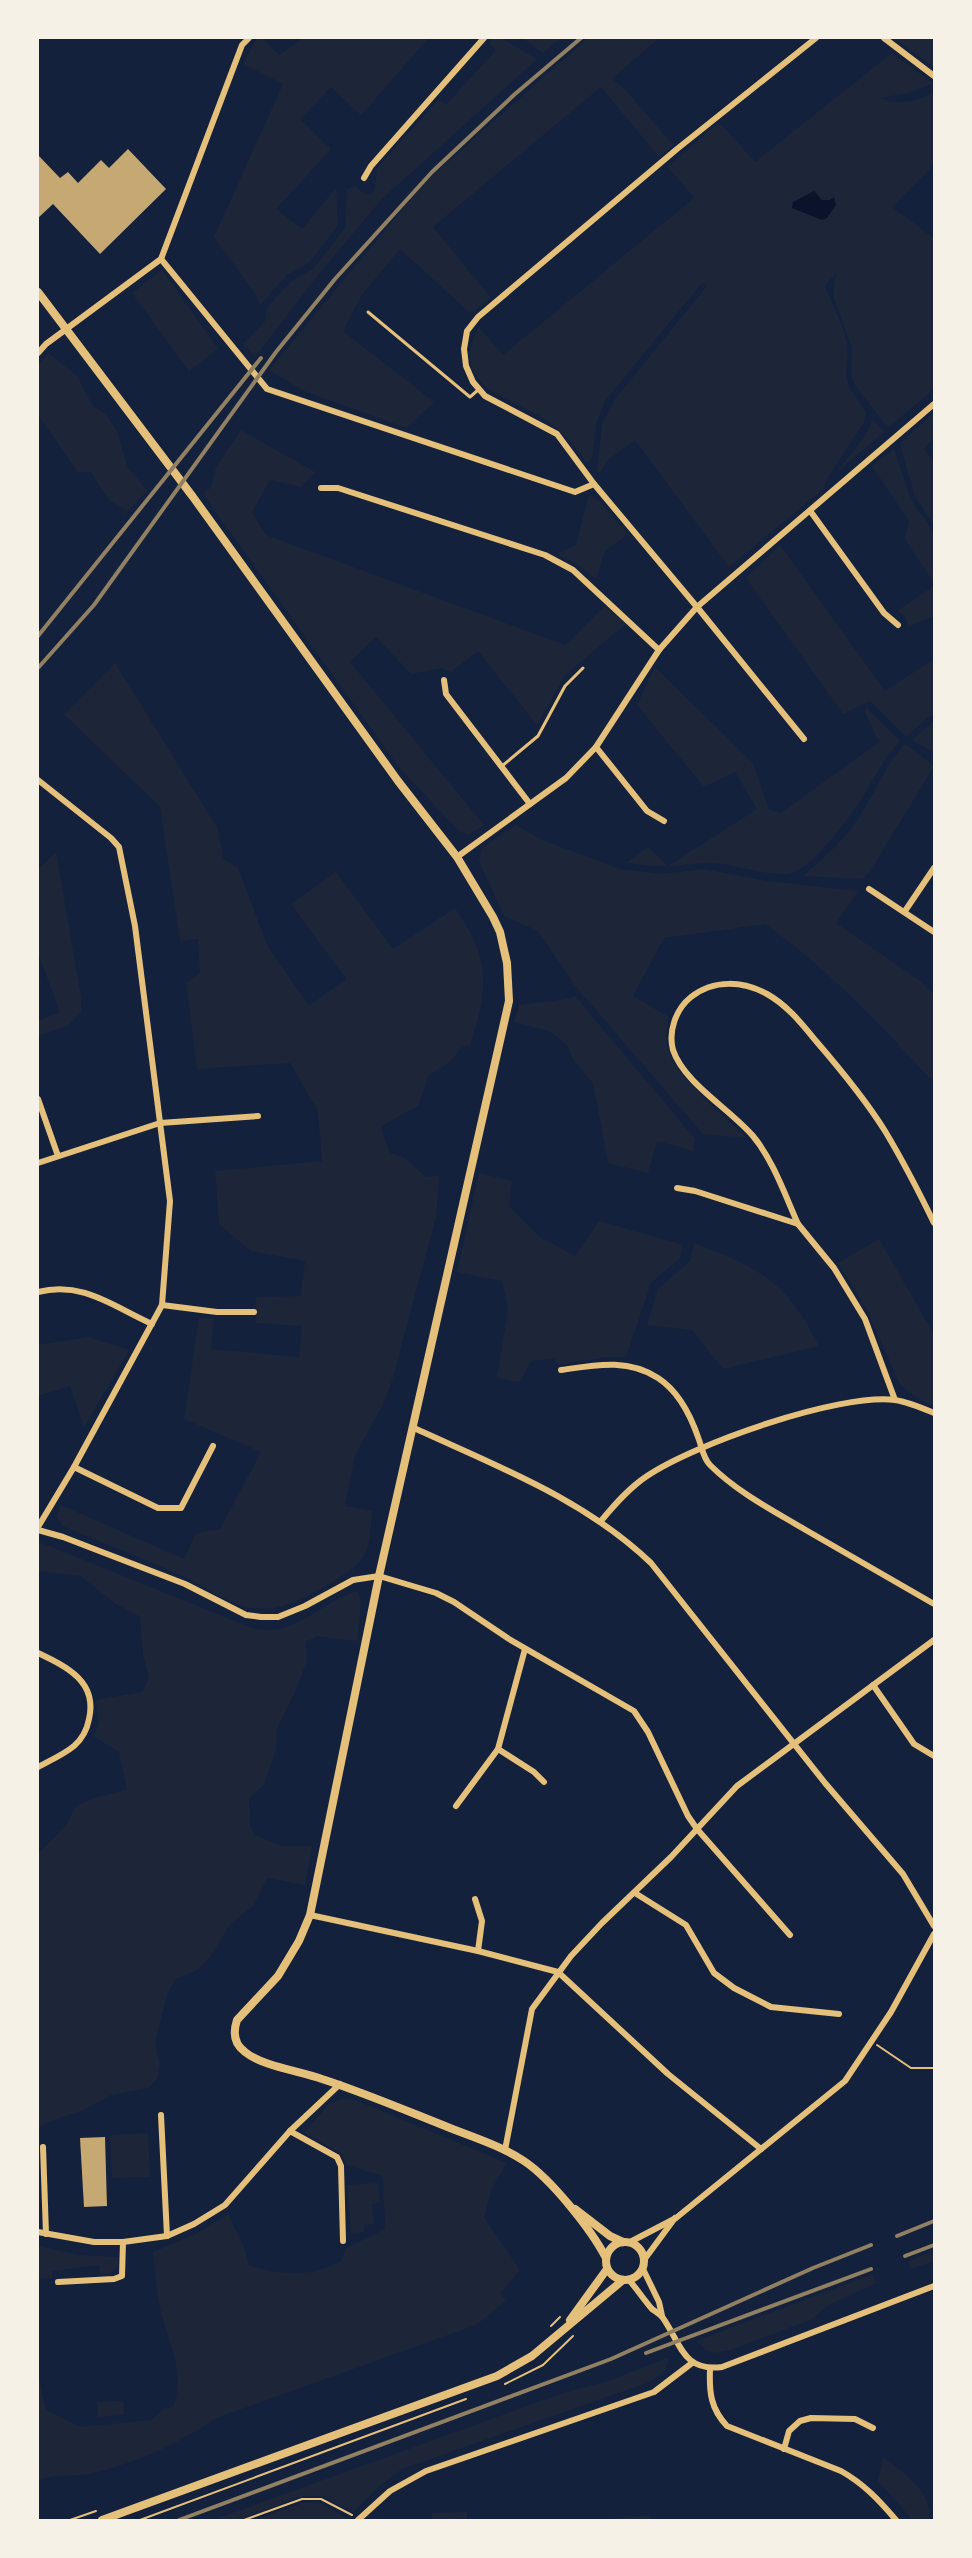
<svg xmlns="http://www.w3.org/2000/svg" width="972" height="2558" viewBox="0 0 972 2558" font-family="'PT Sans Narrow',sans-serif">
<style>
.green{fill:#1d2539}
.water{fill:#0b132b}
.building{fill:#c6a872}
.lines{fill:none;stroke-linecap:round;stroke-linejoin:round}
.path{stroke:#e5c07b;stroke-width:2}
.service{stroke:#e5c07b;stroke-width:3}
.minor{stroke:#e5c07b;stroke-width:6}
.tertiary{stroke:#e5c07b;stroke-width:8}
.rail{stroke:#918062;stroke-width:4}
</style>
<rect width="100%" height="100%" fill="#14213d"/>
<g class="green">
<path d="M257,38H262L279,55L303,38H423L427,40L361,115L331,87L300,119L331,149L276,209L302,229L336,188L338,225L310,262L287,275L260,305L256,295L214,237L283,84L243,64Z"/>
<path d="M492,38H501L537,59L382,199L318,275L255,357L243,344L265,321L267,308L290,282L313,269L345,228L347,189L355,186L364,194L371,195L375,189L377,168L439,99L446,105L496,50L489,43Z"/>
<path d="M523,38H561L543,53Z"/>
<path d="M588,38H659L612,79L625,89L673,145L659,157L601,87L433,227L491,298L470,313L400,249L361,296L343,331L434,402L406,428L304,391L269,370L426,181Z"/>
<path d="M893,38H934V67Z"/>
<path d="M892,53L933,83L909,93L879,98C897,106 918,102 934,91V158L931,168L892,207L934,238V389L888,428L854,384L851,373L852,348L833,295L836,273L825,286L843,329L848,348L846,375L849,387L866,412L864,422L828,477L823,489L729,567L635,440L607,461L600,473L597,470L602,424L615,399L707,286L702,283L605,401L596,424L593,454L589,462H586L568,439L547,420L489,390C467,370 465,353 479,327L503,355L694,198L668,167L719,122L755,162Z"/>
<path d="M162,270L218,349L189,371L132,293Z"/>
<path d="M48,353L77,376L93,406L106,415L117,431L127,466L147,491L121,518L126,510L109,500L91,472H78L38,415V365Z"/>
<path d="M934,412V438L924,449L934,462V525L914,494L900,444Z"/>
<path d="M873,419L884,432L837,472L865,436Z"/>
<path d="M241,430L315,472L301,487L270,480L252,512L266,535L565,645L605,606L626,624L565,675L537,725L478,651L451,672L442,668L411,674L376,637L350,662L484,825L468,835L459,831L398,766L203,494L211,487L216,467Z"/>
<path d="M894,449L909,494L916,508L934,532V583L905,539L909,521L872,466Z"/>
<path d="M589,495L599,501L628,534L605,551L596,579L576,563L557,554L576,545Z"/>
<path d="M780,545L885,691L934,659V715L927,718L906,737L870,701L843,714L746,578Z"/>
<path d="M934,586V616L908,627L906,617L897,611Z"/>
<path d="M115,663L218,829L223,858L238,868L268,947L309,1006L346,979L291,904L336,872L393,949L455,908C491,961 489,985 470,1045L462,1047L450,1062L429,1075L418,1106L381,1126L382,1133L390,1153L405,1158L426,1177L439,1175L436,1217L392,1381L381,1408L355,1455L345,1506L372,1511C369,1557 368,1560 329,1584C305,1598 280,1612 252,1608C228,1605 207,1587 185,1577C145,1559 103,1543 62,1526L57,1517L61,1505L184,1559L196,1533L220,1529L261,1452L184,1419L199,1317L214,1318L211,1349L299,1357L302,1326L256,1323V1297L301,1296L305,1261L251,1251L219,1224L215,1171L322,1161L318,1111L290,1063L197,1069L186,983L200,973L198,939L180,941L160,807L64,714Z"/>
<path d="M655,667L753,763L769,810L781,813L879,742L865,712L866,707L900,741C878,764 868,793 849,817C836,834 814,863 795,872C779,879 740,866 722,864C703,861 686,866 667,866C654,867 640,864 626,863L648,847L668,866L757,809L735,772L704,787L637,705Z"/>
<path d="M934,721V753L912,740Z"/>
<path d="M905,744L934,766L869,873L862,879L803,876C825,857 848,837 863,811C877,788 886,764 905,744Z"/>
<path d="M516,825L542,840L620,869L661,874L704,869L768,881L858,891L836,923L920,981L934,995V1077L930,1079C880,1023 826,968 765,924L664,938L633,996L669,1017C667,1028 665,1038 668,1049C676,1077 725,1116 746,1138L703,1134L576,987L538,931L504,916L479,861L482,848Z"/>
<path d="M56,852L81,997V1013L67,1026L38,1036V1021L60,1012L38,953V870Z"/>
<path d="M575,996L695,1139L693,1151L657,1141L648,1173L608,1163L593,1083L572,1058L568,1046L550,1031L514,1022L519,1005L567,999Z"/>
<path d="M479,1173L512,1181L509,1206L540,1237L575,1256L599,1221L683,1245L680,1258L651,1283L626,1357H607L557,1365L555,1358L531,1361L520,1382L497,1378L508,1309L502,1281L457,1272Z"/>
<path d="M879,1239L925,1319L934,1332V1406C920,1400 909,1394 899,1382L866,1308L838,1263Z"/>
<path d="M694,1243C760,1268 786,1281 819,1346L723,1369L692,1330L647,1325L658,1289L690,1261Z"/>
<path d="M89,1337L129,1350L84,1427L70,1386L38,1396V1345Z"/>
<path d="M42,1543L252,1628C258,1629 265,1631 271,1630C299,1629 329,1599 357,1591L361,1601L357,1641L317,1636L306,1642L307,1661L295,1692L277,1729L276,1750L264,1785L249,1798L250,1824L254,1835L282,1846H312L305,1885L267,1878L253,1906L230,1924L211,1956L198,1970L176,1979L167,1994L155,2042L160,2066L157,2079L148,2088L111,2095L84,2110L51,2121L38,2128V1854L66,1825L77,1805L95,1798L127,1790L119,1752L93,1736L99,1724L96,1700L142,1692L149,1678L143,1654L140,1617L116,1604L80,1576L38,1571V1544Z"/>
<path d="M341,2099L355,2100L507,2163L492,2188L484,2217L520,2270L500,2293L506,2301L476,2325L216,2418C180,2443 136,2463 93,2473C75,2478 55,2473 38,2480V2374L46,2410L81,2427L152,2420L163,2409L173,2407C186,2372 169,2346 161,2312C156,2293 156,2272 153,2252L196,2234L228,2214L244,2247L249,2266C283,2275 309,2278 341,2261L346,2248L385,2229L383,2176L346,2165L342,2154L304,2133L329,2104Z"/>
<path d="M148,2133L150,2177L112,2178L110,2135Z"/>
<path d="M378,2183L380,2203L372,2204L374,2224L364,2225V2232L351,2233L347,2185Z"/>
<path d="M38,2246L79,2255L118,2257V2267L109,2273L100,2274L99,2265L52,2271V2278L38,2279Z"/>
<path d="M934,2251V2262L910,2269L908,2261Z"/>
<path d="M873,2274L876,2283L829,2305L810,2320L734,2349L714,2353L706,2350L696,2341Z"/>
<path d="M668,2358C669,2371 657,2377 647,2383L402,2469L378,2487L353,2512L323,2496H301L238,2520H213L560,2394L608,2381Z"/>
<path d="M123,2401L124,2415L98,2417L97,2402Z"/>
<path d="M883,2457C905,2474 931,2490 930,2520H913L878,2481Z"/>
<path d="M319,2502L349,2520H255L302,2503Z"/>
<path d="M467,2512V2520H432V2513Z"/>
<path d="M647,2516L654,2520H593Z"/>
</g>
<path class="water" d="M814,191L822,200H830L834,197L836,205L827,218L822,220L792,208L793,202Z"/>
<g class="building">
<path d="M128,149L166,189L100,254L53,204L38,218V155L60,178L68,172L78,183L101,160L109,168Z"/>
<path d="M105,2137L107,2206L84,2207L80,2138Z"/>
</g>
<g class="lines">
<g class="path">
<path d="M877,2045L911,2068H934"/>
<path d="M551,2326L560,2317"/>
<path d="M505,2384L543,2365L573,2336"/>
<path d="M70,2520L96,2511"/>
<path d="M140,2520L466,2399"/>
<path d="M244,2520L302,2499H321L352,2515"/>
</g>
<g class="service">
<path d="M368,312L470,397L478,390"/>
<path d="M502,766L538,736L565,686L583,668"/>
</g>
<g class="minor">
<path d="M884,38L934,76"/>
<path d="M364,178L371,166L484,38"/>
<path d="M161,259L267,389L575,492L594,484"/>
<path d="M38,353L46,344L161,259L242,45L249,38"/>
<path d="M321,488H338L545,555L573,570L659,650"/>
<path d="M811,512L884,613L898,625"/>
<path d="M444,680L446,694L530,804"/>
<path d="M804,739L697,607L594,484L557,434L485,396L473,382L466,366L464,349L467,331L478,317L677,149L816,38"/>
<path d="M596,747L647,811L664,821"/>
<path d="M457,857L566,778L596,747L659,650L697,607L934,404"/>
<path d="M869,889L934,932"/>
<path d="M905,911L934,868"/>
<path d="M38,1099L58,1156"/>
<path d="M38,1163L160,1123L258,1116"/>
<path d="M677,1188L695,1191L798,1224L834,1268L865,1319L895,1400"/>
<path d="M798,1224C785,1195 773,1160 753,1136C730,1109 684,1083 673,1050C668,1031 676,1009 691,997C714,979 743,981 767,994C787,1005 802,1024 816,1041C841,1070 865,1099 885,1131C903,1161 919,1192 934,1223"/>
<path d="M38,1292C83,1281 112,1306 152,1324"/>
<path d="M162,1305L217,1312H254"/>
<path d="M561,1370C595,1365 628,1358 658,1378C678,1391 690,1414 698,1437C702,1447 703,1458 710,1465C737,1492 772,1510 804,1529C848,1554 891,1579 934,1604"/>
<path d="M412,1427C496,1466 583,1498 651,1563L825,1783L903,1874L934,1926"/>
<path d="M74,1467L158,1508H181L213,1446"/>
<path d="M601,1521C615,1504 629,1488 647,1476C694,1444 839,1393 895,1400C908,1402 922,1408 934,1413"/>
<path d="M38,1527L74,1467L162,1305L170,1201L135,926L119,847L111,838L38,780"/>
<path d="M38,1530L63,1537L185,1584L246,1615L261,1617H278L305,1606L353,1580L379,1576L436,1593L454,1602L509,1639L634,1711L648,1732L688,1816L697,1829L790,1935"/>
<path d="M38,1653C65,1666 98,1681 89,1719C87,1730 82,1739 74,1746C63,1755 49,1761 38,1767"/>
<path d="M873,1685L914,1744L934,1756"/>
<path d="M498,1749L534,1772L544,1782"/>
<path d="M456,1806L498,1749L525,1649"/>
<path d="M635,1893L686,1925L714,1973L734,1988L771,2007L839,2014"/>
<path d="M475,1899L482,1921L478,1951"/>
<path d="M310,1915L478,1951L558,1972L668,2074L761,2149"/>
<path d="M161,2115L167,2236"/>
<path d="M290,2131L337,2157L341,2166L343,2241"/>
<path d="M43,2147L46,2234"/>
<path d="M505,2150L532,2009L571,1956L602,1923L671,1857L737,1786L934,1640"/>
<path d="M38,2232L94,2242H123L167,2236L194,2224L225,2205L290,2131L340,2084"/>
<path d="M630,2242L676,2218L845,2081L891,2012L934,1934"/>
<path d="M644,2260L675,2218"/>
<path d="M643,2269L659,2302L662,2316"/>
<path d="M629,2280C637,2289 644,2300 652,2309C656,2312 660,2314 663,2318C681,2344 683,2372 722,2367L934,2286"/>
<path d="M58,2282L114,2279L122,2276L123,2242"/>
<path d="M710,2369C709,2393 711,2409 727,2426L841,2471C864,2484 879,2500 896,2520"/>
<path d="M784,2449L789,2431L800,2421L811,2418L855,2419L873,2428"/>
<path d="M358,2520L390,2491L426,2471L654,2392L692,2363"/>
</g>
<g class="tertiary">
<path d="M38,292L193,497L398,781L457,857L493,917L500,932L507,963L509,1001L379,1576L310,1915L299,1941L278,1976L237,2020C233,2032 234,2044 245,2052C262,2066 300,2071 322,2079C365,2093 407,2111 450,2128C475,2138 501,2146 524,2161C551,2179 591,2229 606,2258"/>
<path d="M575,2209L610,2236L623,2242"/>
<circle cx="625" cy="2261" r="19"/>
<path d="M570,2320L607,2269"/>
<path d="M102,2520L497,2376L532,2356L623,2280"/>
</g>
<g class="rail">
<path d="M38,636L261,358"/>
<path d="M38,668L94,605L276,352L335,279L432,172L515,94L581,38"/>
<path d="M897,2236L934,2221"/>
<path d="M905,2256L934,2245"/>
<path d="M646,2353L871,2269"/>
<path d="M179,2520L611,2359L813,2268L871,2245"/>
</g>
</g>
<rect width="972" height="2558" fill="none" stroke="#f6f1e7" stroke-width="78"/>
</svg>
